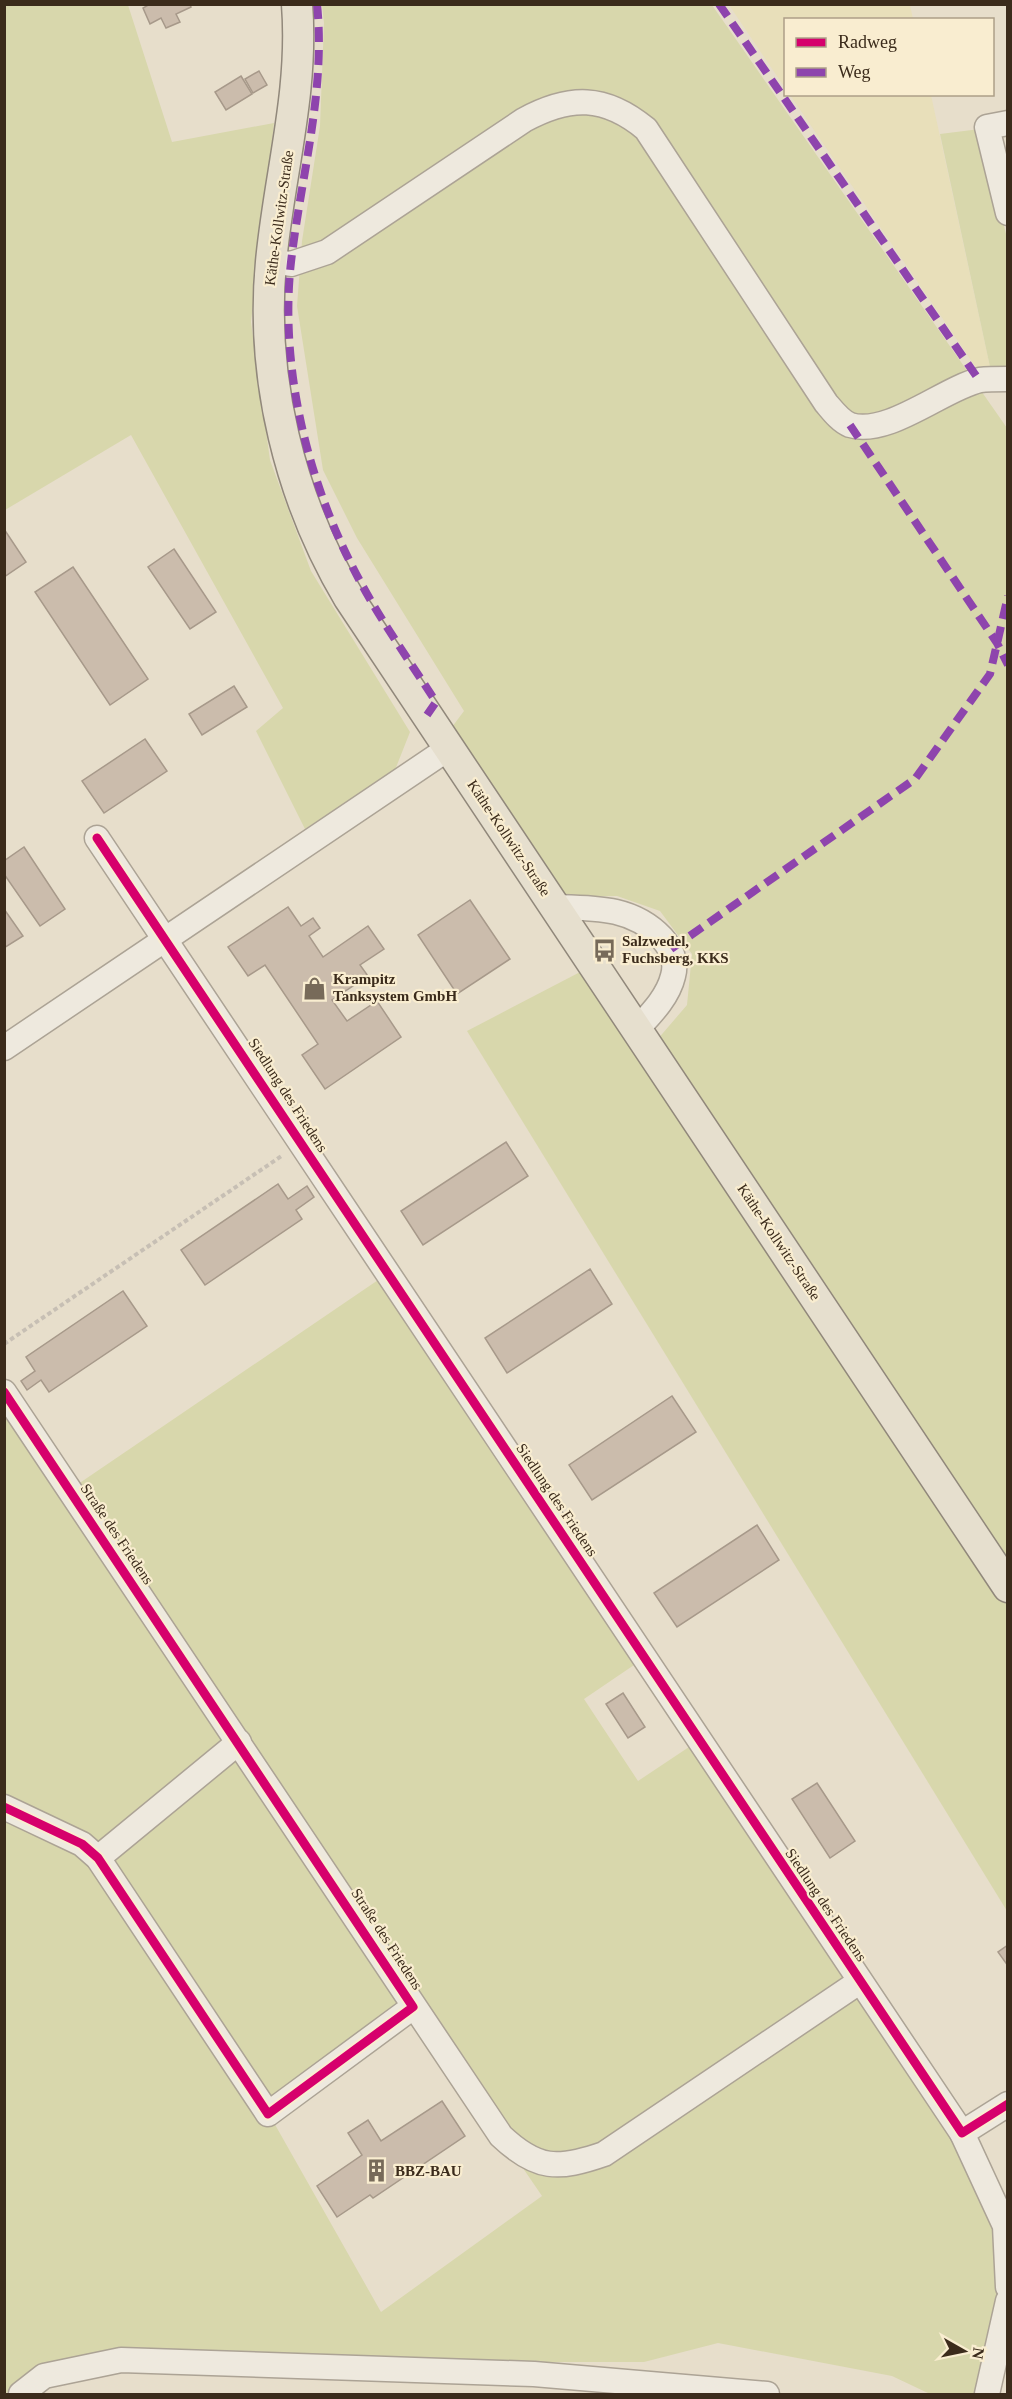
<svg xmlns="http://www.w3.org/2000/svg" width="1012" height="2399" viewBox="0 0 1012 2399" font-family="'Times New Roman',serif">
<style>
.farmland{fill:#e8dfba}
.green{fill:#d8d7ac;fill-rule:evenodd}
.building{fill:#cbbcac;stroke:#a7998a;stroke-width:1.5}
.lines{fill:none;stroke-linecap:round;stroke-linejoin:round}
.minor-casing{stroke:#aca395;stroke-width:27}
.major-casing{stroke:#91887b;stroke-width:33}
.path{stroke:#c7bfb4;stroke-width:4;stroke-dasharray:4.5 3;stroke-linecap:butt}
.minor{stroke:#eee9de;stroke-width:24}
.major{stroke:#e6dfce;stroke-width:30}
.quiet{stroke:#8e44ad;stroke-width:8;stroke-dasharray:15 8;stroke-linecap:butt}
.cycleway-casing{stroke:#f9edd0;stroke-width:13}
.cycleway{stroke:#d6006c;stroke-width:9}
.labels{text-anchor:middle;stroke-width:4.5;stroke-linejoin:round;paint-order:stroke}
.street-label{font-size:15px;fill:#3b2b1b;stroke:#f9edd0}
.poi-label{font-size:15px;font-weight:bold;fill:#3b2b1b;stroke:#f9edd0;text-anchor:start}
</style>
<rect width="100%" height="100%" fill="#e7decb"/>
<g class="farmland">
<path d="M729,5H910L913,19L786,20L785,88Z"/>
<path d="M790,95H931L992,376L975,366Z"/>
</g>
<g class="green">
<path d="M5,5H128L172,142L274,123L251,322L270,460L311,571L410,732L395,770L305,829L256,731L283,708L131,435L5,510Z"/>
<path d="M322,5H712L1007,428V1564L657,1040L687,1005L692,954L660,911L617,896L562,897L452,727L464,711L357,538L323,470L297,306L302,241L320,126L324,23Z"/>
<path d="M980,129L1007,238V375L992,376L940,134Z"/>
<path d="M584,970L1007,1605V1911L467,1031Z"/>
<path d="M384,1276L637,1663L584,1699L638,1781L692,1745L957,2137L1000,2230L1003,2303L987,2394H930L892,2376L718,2343L644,2362H411L33,2373L5,2394L4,1407L62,1495ZM413,2007L542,2196L381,2312L269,2114Z"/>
</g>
<g class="building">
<path d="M150,4H190L191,7L176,14L180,22L166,28L161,18L150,24L143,8Z"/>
<path d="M259,71L267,85L253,93L245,79Z"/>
<path d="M241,76L252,94L226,110L215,92Z"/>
<path d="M4,529L26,562L4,577Z"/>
<path d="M174,549L216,612L190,629L148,567Z"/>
<path d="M73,567L148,679L110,705L35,592Z"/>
<path d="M234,686L247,707L202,735L189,714Z"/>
<path d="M145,739L167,771L104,813L82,781Z"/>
<path d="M24,847L65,909L40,926L4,874V861Z"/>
<path d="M470,900L510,959L457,994L418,935Z"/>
<path d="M288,907L301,926L313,918L320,928L309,936L323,957L368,926L384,949L360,965L368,976L332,1000L347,1021L377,1001L401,1037L325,1089L302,1055L318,1044L265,965L248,976L228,947Z"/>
<path d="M4,909L23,936L4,948Z"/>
<path d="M506,1142L528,1176L423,1245L401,1211Z"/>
<path d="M278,1184L288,1199L307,1186L314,1197L296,1210L302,1219L205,1285L181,1250Z"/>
<path d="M590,1269L612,1304L507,1373L485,1338Z"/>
<path d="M123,1291L147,1326L49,1392L41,1380L27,1390L21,1381L35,1371L26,1357Z"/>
<path d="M672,1396L696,1432L592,1500L569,1465Z"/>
<path d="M757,1525L779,1560L677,1627L654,1593Z"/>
<path d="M623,1693L645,1727L628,1738L606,1704Z"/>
<path d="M817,1783L855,1841L830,1858L792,1799Z"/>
<path d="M1008,1945V1966L998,1952Z"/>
<path d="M442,2101L465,2136L373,2198L370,2195L337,2217L317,2186L362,2155L348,2133L368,2120L381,2141Z"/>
</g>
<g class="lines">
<defs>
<g id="minor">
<path d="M1008,123L987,127L1008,213"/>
<path d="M271,261L291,264L327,252L524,120C570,95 605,95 646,129L826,403C832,410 840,421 850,425C888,437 944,388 980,380C988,379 999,379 1008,379"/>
<path d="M97,838L962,2133L1005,2226L1008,2287"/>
<path d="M555,907C595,908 633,907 662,938C671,948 677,962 673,976C668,997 651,1014 637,1029"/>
<path d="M4,1048L449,748"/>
<path d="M4,1392L501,2136C537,2170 558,2170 604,2154L859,1982"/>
<path d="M4,1807L82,1844L98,1858L268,2114L413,2007"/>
<path d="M98,1858L239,1742"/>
<path d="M962,2133L1008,2104"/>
<path d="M21,2394L44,2376L121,2360L534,2374L767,2394"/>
<path d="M987,2394L1008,2301"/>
</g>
<path id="major" d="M297,4C304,93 279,175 271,262C260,378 290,499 349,598L1008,1587"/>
</defs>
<use href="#minor" class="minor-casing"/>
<use href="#major" class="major-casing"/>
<path class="path" d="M4,1344L283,1155"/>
<use href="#minor" class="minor"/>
<use href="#major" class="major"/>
<g class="quiet">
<path d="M317,4C326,91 301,176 291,262C279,370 309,488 361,583C383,624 411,663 436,702L427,715"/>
<path d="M719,4L979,380"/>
<path d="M850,425L997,643L1008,665"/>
<path d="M671,949L915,779L990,674L1008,596"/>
</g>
<defs>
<g id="cycleway">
<path d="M97,838L962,2133L1008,2104"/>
<path d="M4,1392L413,2007L268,2114L98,1858L82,1844L4,1807"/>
</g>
</defs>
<use href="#cycleway" class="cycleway-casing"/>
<use href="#cycleway" class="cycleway"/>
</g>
<defs>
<symbol id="bus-bare" viewBox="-9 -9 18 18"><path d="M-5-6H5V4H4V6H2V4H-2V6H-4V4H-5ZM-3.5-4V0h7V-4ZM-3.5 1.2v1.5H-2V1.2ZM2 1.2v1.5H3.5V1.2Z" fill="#776a59" stroke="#f9edd0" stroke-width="2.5" paint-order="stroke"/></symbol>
<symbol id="shop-bare" viewBox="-9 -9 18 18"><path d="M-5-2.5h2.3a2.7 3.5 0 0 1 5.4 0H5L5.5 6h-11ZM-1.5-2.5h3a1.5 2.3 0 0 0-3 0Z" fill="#776a59" stroke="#f9edd0" stroke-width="2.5" paint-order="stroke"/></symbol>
<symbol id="building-bare" viewBox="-9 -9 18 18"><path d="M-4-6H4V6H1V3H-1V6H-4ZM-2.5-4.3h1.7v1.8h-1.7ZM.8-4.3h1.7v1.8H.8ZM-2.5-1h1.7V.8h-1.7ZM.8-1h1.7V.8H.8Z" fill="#776a59" stroke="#f9edd0" stroke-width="2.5" paint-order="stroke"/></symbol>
</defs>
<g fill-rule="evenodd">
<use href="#bus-bare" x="588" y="934" width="33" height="33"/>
<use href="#shop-bare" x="298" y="972" width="33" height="33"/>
<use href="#building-bare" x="360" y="2154" width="33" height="33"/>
</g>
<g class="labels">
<g class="street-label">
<text transform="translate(279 218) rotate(-82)" y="5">Käthe-Kollwitz-Straße</text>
<text transform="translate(509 838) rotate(56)" y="5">Käthe-Kollwitz-Straße</text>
<text transform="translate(288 1095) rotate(57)" y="5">Siedlung des Friedens</text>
<text transform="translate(779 1242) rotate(56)" y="5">Käthe-Kollwitz-Straße</text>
<text transform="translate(557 1500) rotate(56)" y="5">Siedlung des Friedens</text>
<text transform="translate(117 1534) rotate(56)" y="5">Straße des Friedens</text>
<text transform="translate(826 1905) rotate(56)" y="5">Siedlung des Friedens</text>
<text transform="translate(387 1939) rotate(57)" y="5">Straße des Friedens</text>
</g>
<g class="poi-label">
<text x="622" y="946">Salzwedel,<tspan x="622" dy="17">Fuchsberg, KKS</tspan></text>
<text x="333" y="984">Krampitz<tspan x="333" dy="17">Tanksystem GmbH</tspan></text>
<text x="395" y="2176">BBZ-BAU</text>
</g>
</g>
<rect width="1012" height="2399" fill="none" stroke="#3b2b1b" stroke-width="12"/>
<rect x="784" y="18" width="210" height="78" fill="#f9edd0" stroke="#ad9f88" stroke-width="1.5"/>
<rect x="796" y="38" width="30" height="9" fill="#d6006c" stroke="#ad9f88" stroke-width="1.5"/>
<text x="838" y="48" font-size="18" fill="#3b2b1b">Radweg</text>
<rect x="796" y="68" width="30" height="9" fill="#8e44ad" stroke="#ad9f88" stroke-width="1.5"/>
<text x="838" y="78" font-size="18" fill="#3b2b1b">Weg</text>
<g transform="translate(964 2351) rotate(99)" stroke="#f9edd0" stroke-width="4.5" paint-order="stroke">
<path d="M0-4.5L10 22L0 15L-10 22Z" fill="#3b2b1b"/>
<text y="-9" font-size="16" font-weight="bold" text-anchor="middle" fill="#3b2b1b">N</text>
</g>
</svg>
